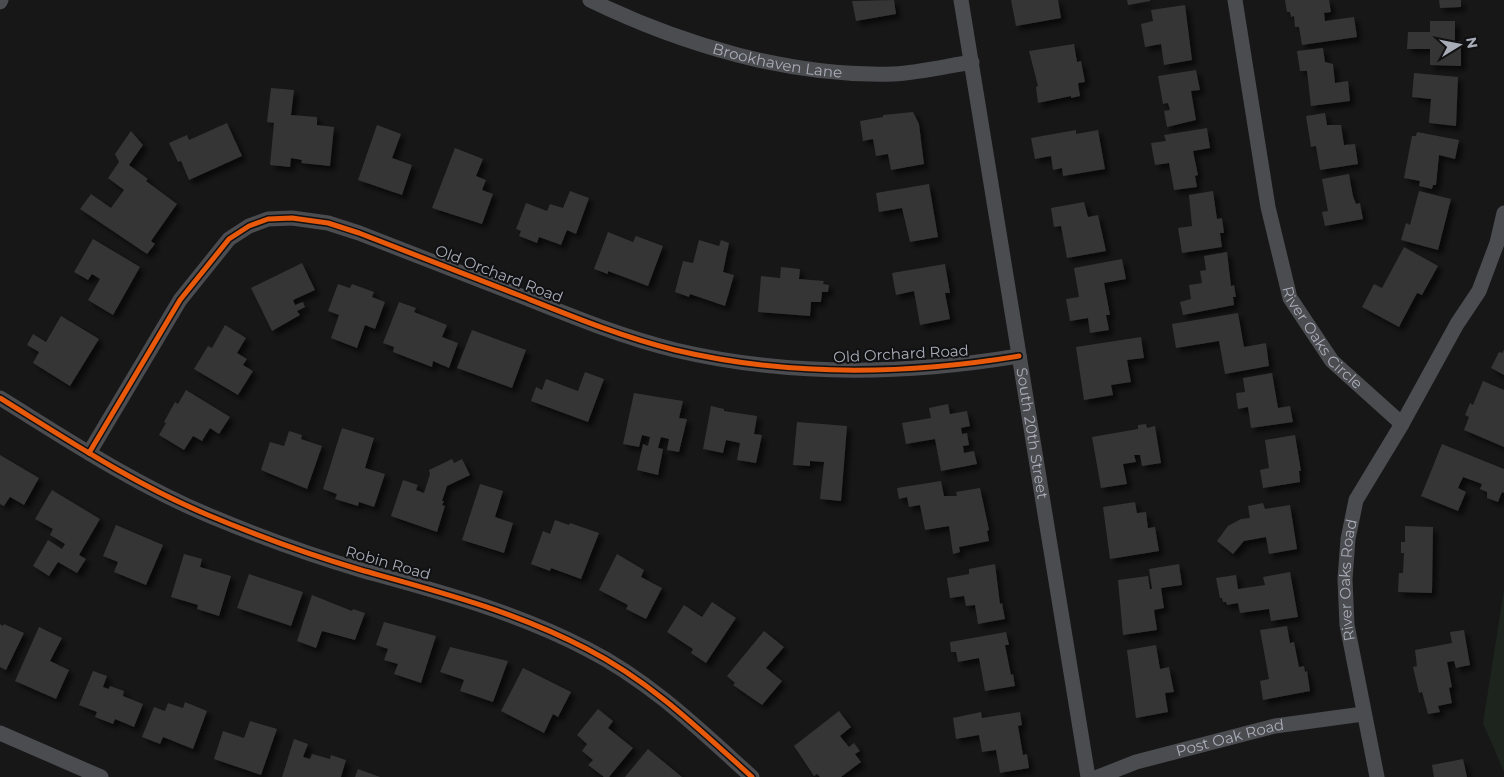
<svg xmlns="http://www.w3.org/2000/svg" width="1504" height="777" viewBox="0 0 1504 777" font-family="Montserrat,sans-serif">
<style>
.green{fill:#1d241e}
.building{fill:#353536;filter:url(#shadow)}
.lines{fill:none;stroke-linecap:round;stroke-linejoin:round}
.street{stroke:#4b4c50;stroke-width:15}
.cycleway-casing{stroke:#111113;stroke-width:8}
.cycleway{stroke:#e8590c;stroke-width:5}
.labels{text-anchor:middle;stroke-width:4;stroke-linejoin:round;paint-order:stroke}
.street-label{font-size:15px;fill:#a8adb8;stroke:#111113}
</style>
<defs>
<filter id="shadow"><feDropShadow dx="4.5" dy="4.5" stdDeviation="2.5" flood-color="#0009"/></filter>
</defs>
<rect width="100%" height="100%" fill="#171717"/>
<path class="green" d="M1504,590V772L1483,723Z"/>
<g class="building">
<path d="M894,0L896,14L856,21L852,1Z"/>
<path d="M1011,0H1058L1061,18L1016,26Z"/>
<path d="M1127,0H1150V1L1128,5Z"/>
<path d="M1285,0H1329L1331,12L1324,13L1325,21L1354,17L1357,37L1302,45L1299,27H1295L1294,16L1291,17L1290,12H1287Z"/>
<path d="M1439,0H1461V7L1440,8Z"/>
<path d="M1185,5L1192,60L1164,65L1161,44L1145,47L1141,24L1153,21L1151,10Z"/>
<path d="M1430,21H1455V41H1461V66L1430,65V49H1407L1408,32H1430Z"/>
<path d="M1074,44L1077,62L1081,61L1085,82L1078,83L1080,96L1071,98V96L1038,103L1036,87L1038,86L1029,51Z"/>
<path d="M1323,48L1325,62L1333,64L1335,83L1348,81L1350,101L1311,106L1307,71H1300L1297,51Z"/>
<path d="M1196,70L1200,90L1191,91L1196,120L1167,127L1164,111L1170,110L1168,103L1163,104L1158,76Z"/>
<path d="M1414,73L1458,77L1456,126L1429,123L1431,99L1412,97Z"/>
<path d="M271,88L294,90L291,115L317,117V125L334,127L330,166L301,163L302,160L291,158L290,167L270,165L274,123L267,122Z"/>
<path d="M913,112L919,124L924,164L891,170L888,154L876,156L873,139L863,141L860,121L883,117V115Z"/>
<path d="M1325,113L1327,125H1341L1344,145L1355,144L1358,164L1320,170L1316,146L1311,147L1306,116Z"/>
<path d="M227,123L242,156L189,180L181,161L178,162L169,143L187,135L189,140Z"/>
<path d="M377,125L401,134L392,158L412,165L402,195L358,180Z"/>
<path d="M1207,128L1210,148L1193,151L1198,175L1195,176L1197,187L1174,190L1169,163L1155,165L1151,143L1166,141L1164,135Z"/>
<path d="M1076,130V134L1098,130L1105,169L1063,176L1062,168L1053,170L1051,156L1035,159L1031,138Z"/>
<path d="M131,131L143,145L129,165L148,179L146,181L177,204L151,241L155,244L147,254L80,209L91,194L111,208L124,190L108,178L119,162L115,154Z"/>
<path d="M1417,132L1459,140L1455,159L1439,155L1436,185H1433L1432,189L1419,186L1420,181L1404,178L1412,136H1416Z"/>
<path d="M455,148L483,159L476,176L486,180L482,190L493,194L482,224L432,208Z"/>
<path d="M1349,174L1353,196L1356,204L1360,203L1363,219L1325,226L1322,212L1328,211L1322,179Z"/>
<path d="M929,184L938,237L910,242L902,208L879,212L876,193Z"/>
<path d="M570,191L589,198L576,234L567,230L561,245L539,237L537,243L519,236L521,231L516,229L526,203L547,211L550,204L563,208Z"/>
<path d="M1213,191L1217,219L1222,218L1224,233H1220L1222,247L1182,253L1178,228L1192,226L1189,195Z"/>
<path d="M1419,191L1451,199L1438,250L1401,240L1406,223L1410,225Z"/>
<path d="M1084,202L1088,217L1098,215L1106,251L1067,258L1061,226L1054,227L1051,208Z"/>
<path d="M608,232L633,242L636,236L663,246L648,286L608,271V274L594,269Z"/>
<path d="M93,239L140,267L113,315L88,300L100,279L92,274L88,280L74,272Z"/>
<path d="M699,240L719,246L721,240L729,243L723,272L734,275L725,306L690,294L689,297L675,292L683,261L693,263Z"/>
<path d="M1404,247L1438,266L1422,295L1417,293L1399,327L1362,307L1374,284L1382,288Z"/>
<path d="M1227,252L1231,286L1234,285L1236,297H1233L1234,305L1183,315L1180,302L1191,299L1189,285L1202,283L1200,271L1206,270L1204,256Z"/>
<path d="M1122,259L1126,279L1104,283L1110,315H1106L1109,330L1090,333L1088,318L1070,321L1066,299L1079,297L1074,268Z"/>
<path d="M302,263L315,290L293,300L295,305L303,302L305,307L297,311L300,315L272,331L251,288Z"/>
<path d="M945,264L950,293H945L950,319L920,325L914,291L896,295L892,273Z"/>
<path d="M781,267L800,269L799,279L824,281L823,284L829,285L828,292H822L821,302H811L810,316L758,312L761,276L780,278Z"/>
<path d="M338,284L350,288L352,284L374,292L372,297L385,302L375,329L365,325L357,348L331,338L339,315L328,311Z"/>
<path d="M399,302L416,308L414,312L447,325L442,337L458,343L449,368L433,361L432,367L393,352L394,347L383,343Z"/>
<path d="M1238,313L1244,347L1266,343L1269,366L1225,374L1219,341L1176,348L1172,324Z"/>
<path d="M61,316L99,339L70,386L33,363L39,352L27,345L33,334L46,342Z"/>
<path d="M225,325L246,338L237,353L247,359L243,365L253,371L238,395L194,369L208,346L212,348Z"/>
<path d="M472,330L526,350L512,388L457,368Z"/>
<path d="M1141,337L1144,358L1127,360L1131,382L1111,385L1113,395L1084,400L1076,347Z"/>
<path d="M1504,350V375L1491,368L1499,352L1502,353Z"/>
<path d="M585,372L604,379L588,422L531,401L536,387L542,390L546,379L578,391Z"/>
<path d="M1272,373L1278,408L1290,406L1293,422L1251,428L1248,407L1238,409L1236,393L1245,392L1243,378Z"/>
<path d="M1483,381L1504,390V447L1464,430L1469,417L1465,415L1470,403L1473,405Z"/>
<path d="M186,390L230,417L219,434L210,428L202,441L193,436L184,450L159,435L166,423L164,422L175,402L178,404Z"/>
<path d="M634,393L683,401L679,418L687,419L679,452L667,450L669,439L661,437L658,448L663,449L658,475L637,470L643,444L648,446L650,437L642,435L639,447L623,444Z"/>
<path d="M948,404L950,414L967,411L970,426L961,428L962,434L967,433L969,445L963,446L964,453L974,451L977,464L941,471L935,439L906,444L902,423L931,418L929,408Z"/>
<path d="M711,406L724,409V411L757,416L754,434L762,435L756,463L737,460L740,443L726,440L723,453L703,449Z"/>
<path d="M797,422L847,426L841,501L820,499L824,462L810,461V466L793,465Z"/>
<path d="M1146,424L1147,428L1155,426L1161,463L1142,466L1140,455H1134L1136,462L1123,464L1127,484L1101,488L1092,437L1138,429V425Z"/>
<path d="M342,428L374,438L365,468L385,474L374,507L359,502L358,506L335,499L337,494L323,489Z"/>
<path d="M289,431L302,435L301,439L322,446L307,489L261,470L270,442L284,446Z"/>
<path d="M1295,435L1301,471H1299L1300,482L1263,488L1260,470L1269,468L1265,440Z"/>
<path d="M1442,444L1504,469V493L1502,492L1498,502L1487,498V492L1480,489L1482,484L1463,477L1458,488L1466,492L1458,511L1421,496Z"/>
<path d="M0,455L39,478L24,505L10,497L4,506L0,504Z"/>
<path d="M452,459L454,463L462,459L470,475L447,486L442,501H444L442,505L445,506L437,532L391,516L403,480L418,485L416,490L424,493L430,474L429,470Z"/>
<path d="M941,481L944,496H957L956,492L980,488L989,530L987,531L989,541L959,547L960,552L953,554L949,526L925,530L920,505L909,507L907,497L899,499L897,488Z"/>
<path d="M480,484L503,491L495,517L513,523L504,553L462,540Z"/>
<path d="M52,490L100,519L79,555L86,559L77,573L58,562L49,576L33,566L48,540L62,549L65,544L50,535L53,529L35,519Z"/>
<path d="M1135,502L1137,513L1146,512L1148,528L1155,527L1159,551L1110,559L1103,507Z"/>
<path d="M1263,503L1265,509L1290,505L1297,549L1269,554L1266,537L1244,541L1233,554L1217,541L1228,526L1241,519L1250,518L1248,506Z"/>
<path d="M555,520L569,525L570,523L599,533L581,579L551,568L550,571L531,564L543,531L550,534Z"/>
<path d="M116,525L163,545L146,585L114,572L118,562L103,556Z"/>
<path d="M1405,526L1433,527L1432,593L1398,592L1399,573H1403L1404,553H1401V542H1405Z"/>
<path d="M184,554L202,559L200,567L231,576L219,616L197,609L198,605L171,597Z"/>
<path d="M617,554L644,570L641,577L662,588L646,619L626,609L628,605L599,590Z"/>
<path d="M995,564L1000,604L1002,603L1005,619L978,624L975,605L966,606L964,596L950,598L947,578L969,574V569Z"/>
<path d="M1179,564L1182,585L1161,588L1164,608L1154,610L1157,630L1123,635L1118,580L1148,576L1150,589H1152L1149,569Z"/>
<path d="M1290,572L1298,617L1271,621L1269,609L1240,613L1238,603L1227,605L1226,602H1223L1222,598H1220L1216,578L1236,575L1238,589L1265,585L1263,577Z"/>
<path d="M249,574L303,592L291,626L237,608Z"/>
<path d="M312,595L352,611L353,609L365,613L355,640L322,631L316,648L297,641Z"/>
<path d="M712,602L736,618L706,663L691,653L693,649L667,632L684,605L702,617Z"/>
<path d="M384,622L436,636L421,683L394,674L398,664L384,660L388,649L376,645Z"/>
<path d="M0,624L3,626L4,624L24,633L6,670L0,667Z"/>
<path d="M1287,626L1290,643L1294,642L1299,667L1304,666L1305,672L1307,671L1310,691L1263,700L1260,681L1269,679L1260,630Z"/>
<path d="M39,627L62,638L50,661L69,670L56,699L15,681Z"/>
<path d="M1464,630L1470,665L1456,668L1454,661L1447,662L1452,687L1449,688L1452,703L1438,706L1440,712L1428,714L1422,692L1419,693L1413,667L1417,666L1415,650L1452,643L1450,632Z"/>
<path d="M764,631L784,647L766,668L782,681L762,705L733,685L735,683L727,676Z"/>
<path d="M1006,632L1009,645H1005L1011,675L1013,674L1015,686L985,691L979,658L958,662L956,652H951L950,642Z"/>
<path d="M1156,645L1160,669L1169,667L1174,692L1165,693L1168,712L1136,718L1127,650Z"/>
<path d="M450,647L508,661L493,702L460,691L464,680L440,672Z"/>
<path d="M523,668L571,692L558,717L553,714L544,733L501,711Z"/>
<path d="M93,671L107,676L103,687L109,689L110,686L124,691L123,696L143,704L134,727L115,719L113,724L95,717L97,712L79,705Z"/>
<path d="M185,702L207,711L193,749L163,737L160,744L142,737L154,707L165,711L168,703L183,708Z"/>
<path d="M598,709L613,721L608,728L633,748L609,777H604L588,765L593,760L582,751L587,744L577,735Z"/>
<path d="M839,711L851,727L840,736L849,747L854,743L860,751L855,754L861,762L841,777H820L817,774L814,776L794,746Z"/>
<path d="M981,712L982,718L1020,712L1022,725L1018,726L1023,755L1027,754L1029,768L1000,773L996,750L982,752L979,735L956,739L953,718Z"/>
<path d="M250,721L277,729L261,775L214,759L223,731L244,738Z"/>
<path d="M294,739L308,744L303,757L310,759L312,754L330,759L331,755L346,760L341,777H282Z"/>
<path d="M648,749L682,777H625Z"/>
<path d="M1463,759L1467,777H1434L1432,765Z"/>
<path d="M358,769L380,777H355Z"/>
</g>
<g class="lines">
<g class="street">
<path id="s1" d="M590,0C683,45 790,77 893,74C919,73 947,66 972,62"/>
<path id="s2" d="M961,0L1088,777"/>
<path id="s3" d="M1235,0L1268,207L1290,298L1332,361L1402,424L1457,324L1479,291L1497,243L1504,213"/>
<path d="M0,2L1,0"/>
<path d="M0,398C68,440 134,484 208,515C258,536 310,555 361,570C440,592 514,611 587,649C650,681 700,730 752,777"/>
<path d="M89,453L180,300L229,239L249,226L268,219L292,218L328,223L359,233C413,254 467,275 521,296C571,316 622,337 675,350C789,377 904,375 1019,356"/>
<path d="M0,733L101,777"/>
<path id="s4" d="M1098,777L1136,762L1275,726L1363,714"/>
<path id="s5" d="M1377,777L1347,625L1345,579L1348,539L1356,500L1402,424"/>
</g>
<defs>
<g id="cycleway">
<path d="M0,398C68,440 134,484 208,515C258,536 310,555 361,570C440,592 514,611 587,649C650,681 700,730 752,777"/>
<path d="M89,453L180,300L229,239L249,226L268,219L292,218L328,223L359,233C413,254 467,275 521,296C571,316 622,337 675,350C789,377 904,375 1019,356"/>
</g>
</defs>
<use href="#cycleway" class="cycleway-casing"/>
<use href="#cycleway" class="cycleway"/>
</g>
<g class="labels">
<g class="street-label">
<text dy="5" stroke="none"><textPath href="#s1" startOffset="198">Brookhaven Lane</textPath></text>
<text transform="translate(499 274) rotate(21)" y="5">Old Orchard Road</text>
<text dy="5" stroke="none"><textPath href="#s3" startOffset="354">River Oaks Circle</textPath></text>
<text transform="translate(901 354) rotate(-3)" y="5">Old Orchard Road</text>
<text dy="5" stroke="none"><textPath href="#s2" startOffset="439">South 20th Street</textPath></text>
<text transform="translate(388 563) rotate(16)" y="5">Robin Road</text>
<text dy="5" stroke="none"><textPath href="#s5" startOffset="200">River Oaks Road</textPath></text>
<text dy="5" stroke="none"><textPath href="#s4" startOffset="138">Post Oak Road</textPath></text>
</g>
</g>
<g transform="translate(1459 45) rotate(80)" stroke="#111113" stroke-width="4" paint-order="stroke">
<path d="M0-4L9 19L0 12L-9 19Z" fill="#a8adb8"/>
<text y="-8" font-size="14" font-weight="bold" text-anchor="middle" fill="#a8adb8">N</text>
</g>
</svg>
